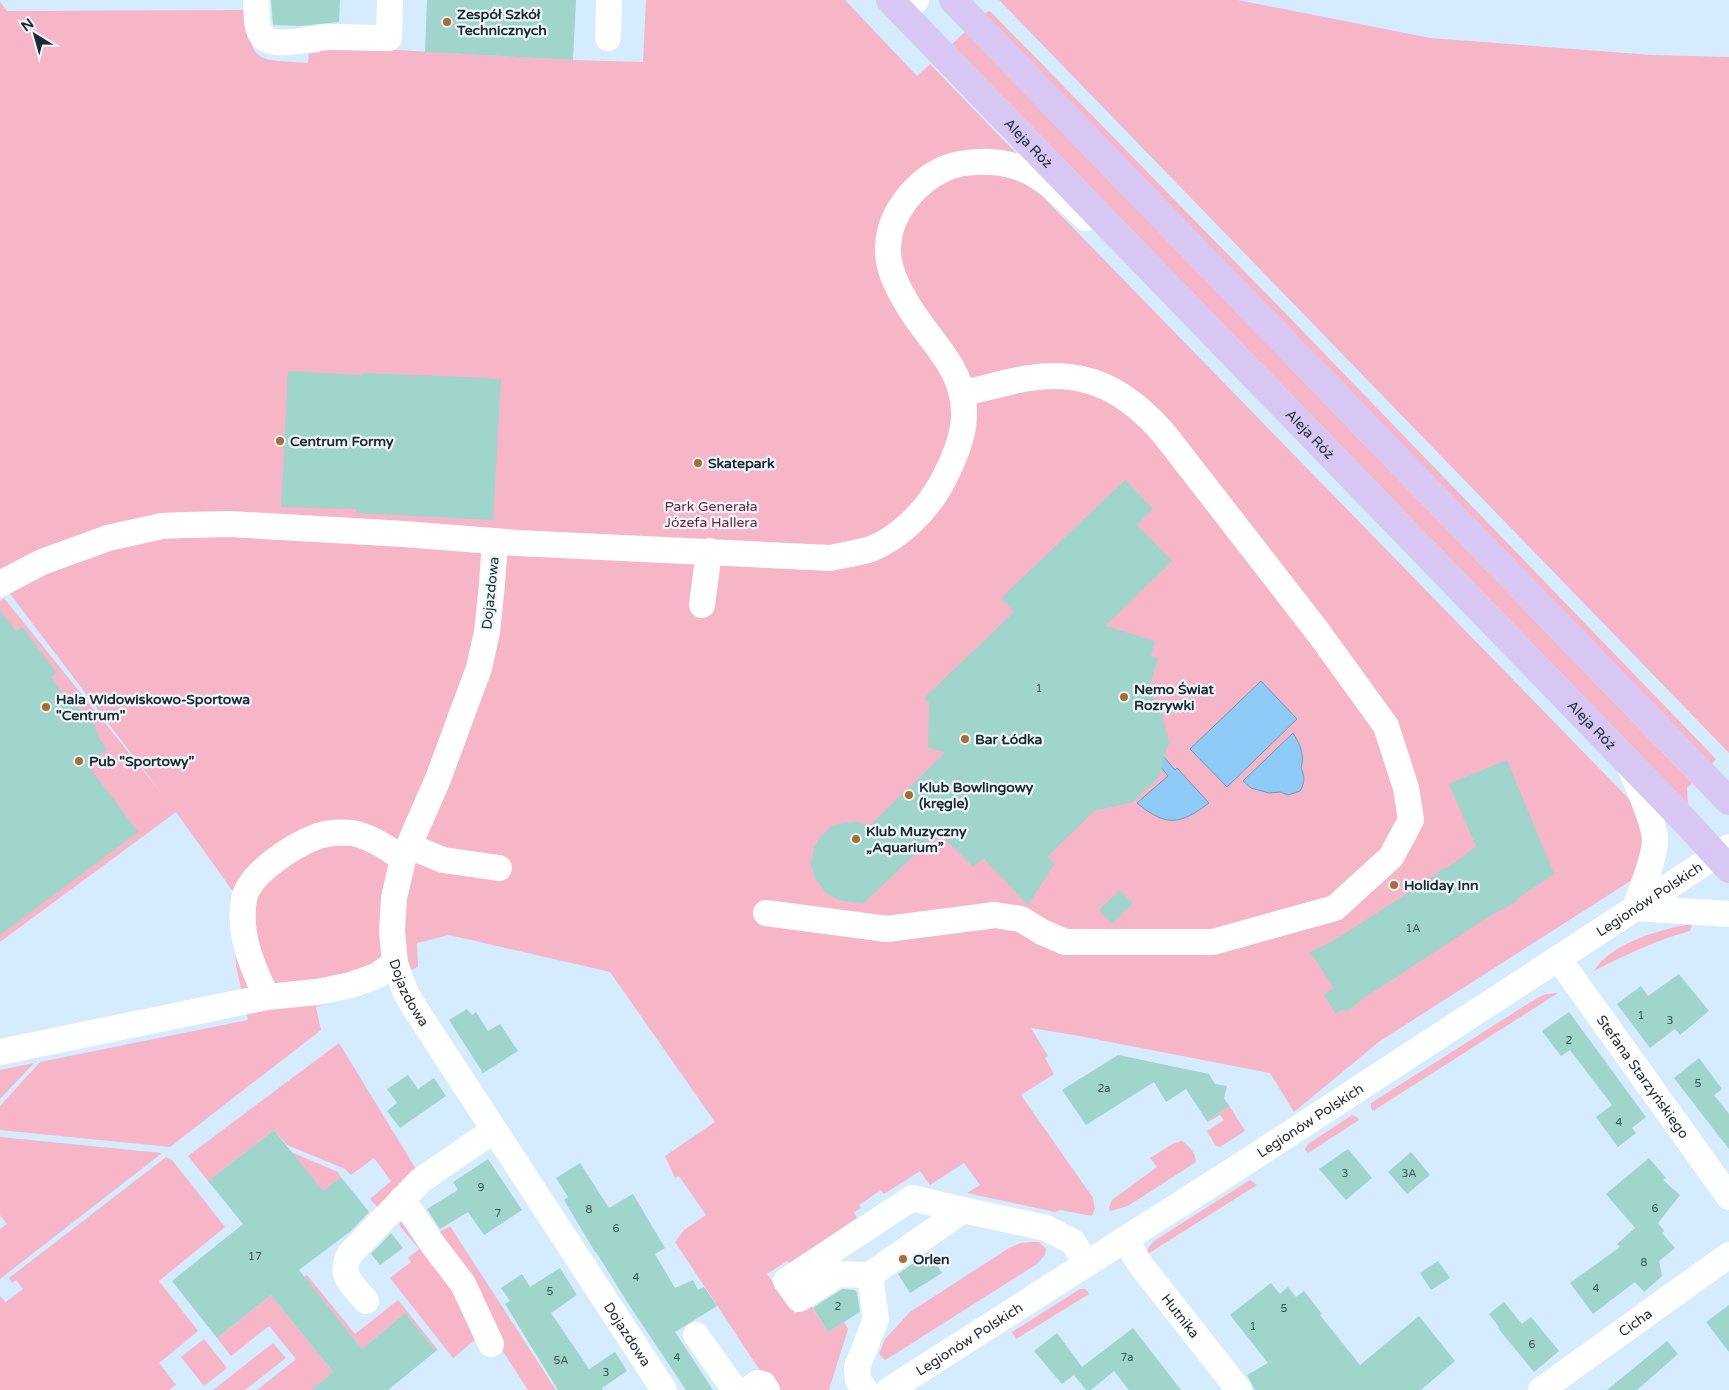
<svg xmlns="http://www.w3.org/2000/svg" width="1729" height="1390" viewBox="0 0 1729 1390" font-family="'Varela Round',sans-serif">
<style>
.green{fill:#f6b6c8}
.water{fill:#8ecbf7;stroke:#6b9abc}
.building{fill:#9fd5ca}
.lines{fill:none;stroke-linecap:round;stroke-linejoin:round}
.minor{stroke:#fff;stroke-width:26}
.major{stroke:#d7c7f2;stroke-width:28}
.poi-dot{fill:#ab6c33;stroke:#eff7fd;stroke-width:2}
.labels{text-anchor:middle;stroke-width:4.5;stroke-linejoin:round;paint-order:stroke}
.number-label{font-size:11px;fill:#3b545a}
.poi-label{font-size:14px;font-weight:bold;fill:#1a2934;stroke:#eff7fd;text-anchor:start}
.street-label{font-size:14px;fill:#1a2934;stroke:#eff7fd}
.park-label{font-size:14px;fill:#732040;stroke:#eff7fd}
</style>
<rect width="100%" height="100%" fill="#d5ecfe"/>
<g class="green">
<path d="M646,0H845L917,76L930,64L1017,154L1044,198L1634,804L1647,835L1632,880L1380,1041L1294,1112L1270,1073L1079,1036L1031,1028L1048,1056L1045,1058L1054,1074L1021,1095L1093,1198L1095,1209L1092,1216L1060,1210L1055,1212L967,1193L980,1185L964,1163L930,1185L920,1171L884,1194L881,1190L859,1205L861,1208L854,1212L857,1218L789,1263L787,1261L767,1274L795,1313L810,1304L828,1332L844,1322L848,1329L829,1390H773L675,1242L684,1230L706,1215L679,1176L675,1178L665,1156L715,1122L610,972L449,935L417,943L418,967L386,981L316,1007L321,1030L170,1147L0,1130V1106L40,1062L248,1020L236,966L234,926L237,897L176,812L0,942V601L4,598L159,790L7,590L0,594V2L7,11L248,10C250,66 257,59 308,63L309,53H319L320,47L329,46L573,60L643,62Z"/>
<path d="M999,0H1238L1430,38L1652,55L1729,57V753Z"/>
<path d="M988,11L991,12L1291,319L1716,759L1712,764L985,14Z"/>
<path d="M965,32L1692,783L1687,788L1688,804L952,44Z"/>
<path d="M1692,924L1690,931C1656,940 1625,955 1594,971C1609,944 1663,928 1692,924Z"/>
<path d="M1558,993L1373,1111L1371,1108V1103L1537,998L1546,994Z"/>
<path d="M339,1043L419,1174L383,1213L370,1199L391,1181L374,1158L351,1175L345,1169L287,1145L274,1130L208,1181L188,1156Z"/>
<path d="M34,1063L0,1099V1070Z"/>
<path d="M1227,1102L1245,1131L1220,1147L1215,1145L1207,1131L1224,1120L1220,1115L1208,1122L1207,1121L1225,1109Z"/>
<path d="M1352,1115L1357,1117L1359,1120L1308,1153L1305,1149L1308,1144Z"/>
<path d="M0,1137L162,1153L0,1279V1229L7,1224L0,1215Z"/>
<path d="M1182,1141C1190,1147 1195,1152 1196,1162L1128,1206L1110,1211L1109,1208L1112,1200L1157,1167L1150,1158L1174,1143Z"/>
<path d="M291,1152L338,1172L341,1177L269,1234Z"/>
<path d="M166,1157L172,1160L225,1227L159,1281L198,1331L159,1363L176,1385L169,1390H0V1296L6,1302L23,1289L16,1280L12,1283L9,1278Z"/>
<path d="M1250,1180L1257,1185L1146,1255L1148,1248L1154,1241Z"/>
<path d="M407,1214L481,1335L453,1358L390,1278L411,1262L408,1258L419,1249L399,1225Z"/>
<path d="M450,1226L556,1390H528L493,1336L436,1234Z"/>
<path d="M1032,1242H1039L1046,1249L1045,1255L1037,1264L887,1359L885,1360L879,1354L885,1339L910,1312L1009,1248L1021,1243Z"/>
<path d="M307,1275L355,1334L398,1300L438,1350L436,1351L405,1313L362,1349L304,1277Z"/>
<path d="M1080,1289H1086L1089,1294L1016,1339L1012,1332Z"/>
<path d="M271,1295L333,1372L311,1390H257L296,1359L269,1326L231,1356L217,1338Z"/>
<path d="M204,1339L227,1368L204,1386L181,1357Z"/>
<path d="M273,1343L286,1358L245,1390H213Z"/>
</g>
<g class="water">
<path d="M1261,681L1297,719L1227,787L1190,749Z"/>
<path d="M1293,733C1300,744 1305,755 1301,768C1305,777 1305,782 1300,791L1288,795L1280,792L1269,793L1251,788L1243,781Z"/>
<path d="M1164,757L1175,770L1177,768L1209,803C1180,825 1166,827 1137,803L1168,776L1161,767Z"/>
</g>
<g class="building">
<path d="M271,0H340L339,22L300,26L273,25Z"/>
<path d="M427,0H576L573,60L425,52Z"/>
<path d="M288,371L363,375V373L489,378L501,380L493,520L356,513V509L281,507Z"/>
<path d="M1125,480L1153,509L1137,525L1172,561L1105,626L1155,641L1151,656L1158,658L1148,692L1160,706L1169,742L1159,777L1133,802L1094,811L1047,857L1055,863L1028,905L983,858L973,867L938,832L863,904L839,900L826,893L815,878L811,864L814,848L820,837L832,826L844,823L856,822L870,825L945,753L928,747L929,703L924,698L1014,612L1001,598Z"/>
<path d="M0,610L16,631L22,627L57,673L51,677L64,696L89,717L96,728L99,738L107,749L87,764L138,832L0,935Z"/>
<path d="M1507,760L1554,874L1517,899L1516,902L1488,917L1361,1000L1348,1011L1341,1010L1336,1014L1324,995L1334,988L1317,962L1309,953L1338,938L1437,874L1441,869L1447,868L1464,856L1476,846L1449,784Z"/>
<path d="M1120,890L1133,903L1112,924L1099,910Z"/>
<path d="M1679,974L1709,1011L1680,1035L1675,1029L1650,1048L1617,1004L1641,986L1648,996Z"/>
<path d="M467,1009L472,1015L476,1012L488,1031L500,1024L518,1051L483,1073L449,1020Z"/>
<path d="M1569,1012L1646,1117L1632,1128L1636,1133L1618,1147L1596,1117L1612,1105L1570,1050L1561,1056L1542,1031Z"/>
<path d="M1118,1055L1209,1074L1215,1084L1227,1086L1224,1098L1229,1106L1207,1121L1186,1089L1166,1102L1154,1082L1086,1125L1062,1090Z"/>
<path d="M1699,1058L1722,1089L1714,1095L1729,1114V1149L1674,1078Z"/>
<path d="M408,1075L418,1089L434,1078L446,1096L400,1128L387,1111L397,1103L387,1089Z"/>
<path d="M274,1130L323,1191L341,1177L369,1212L351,1231L299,1270L362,1349L405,1313L436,1351L388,1390H311L333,1372L271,1295L217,1338L172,1281L243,1224L208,1181Z"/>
<path d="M1348,1149L1372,1178L1346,1200L1319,1169Z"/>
<path d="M1411,1152L1430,1175L1407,1194L1388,1172Z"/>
<path d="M1649,1158L1666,1178L1663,1180L1680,1195L1658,1223L1664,1231L1662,1233L1675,1248L1659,1261L1662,1276L1644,1292L1635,1282L1593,1314L1570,1283L1620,1247L1617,1244L1635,1228L1606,1194Z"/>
<path d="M488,1159L522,1210L484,1235L468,1212L440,1229L427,1209L458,1190L453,1182Z"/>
<path d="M580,1163L609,1208L633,1194L665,1248L655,1254L675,1288L693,1280L698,1290L704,1287L717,1306L675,1332L713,1390H686L629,1305L596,1252H595L564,1200L568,1197L556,1178Z"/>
<path d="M391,1233L403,1248L380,1265L371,1254Z"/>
<path d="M929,1252L942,1273L910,1293L898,1274Z"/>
<path d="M1438,1261L1450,1278L1431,1290L1420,1273Z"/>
<path d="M560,1268L577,1295L551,1313L589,1369L615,1352L627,1371L602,1388L603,1390H558L505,1304L510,1301L501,1288L522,1274L530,1287Z"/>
<path d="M1271,1283L1280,1294L1288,1287L1296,1297L1304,1291L1322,1314L1320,1315L1360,1365L1419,1316L1455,1361L1421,1390H1255L1247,1375L1268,1363L1230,1315Z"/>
<path d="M842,1289L855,1290L857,1293L860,1312L828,1332L813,1308Z"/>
<path d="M1504,1302L1522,1324L1531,1317L1559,1351L1534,1372L1498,1328L1499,1327L1489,1314Z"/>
<path d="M1729,1305V1352L1706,1322Z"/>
<path d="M1133,1328L1181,1390H1129L1114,1371L1091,1390H1086L1074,1375L1062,1384L1034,1351L1057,1333L1082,1367Z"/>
<path d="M1667,1341L1678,1354L1637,1390H1607Z"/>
</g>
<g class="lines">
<g class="minor">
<path d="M256,0C257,11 255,29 263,37C275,49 315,37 331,37C350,37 369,38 389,38L390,0"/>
<path d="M903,13L916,0"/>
<path d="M608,38L609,0"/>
<path id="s1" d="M495,541L492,584L487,632L479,668L438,779L403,859L394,898L392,931L395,963L405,991L414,1007L664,1390"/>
<path d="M0,584L42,562L108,538L162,526L185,525L230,524L404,534L518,543L830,558C843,555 858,553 871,549C899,538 925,512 940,486C962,446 976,408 950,365C937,343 918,324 905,300C896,285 887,265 888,247C889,213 916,181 946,168C965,160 997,160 1017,167C1044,175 1066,200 1086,218"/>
<path d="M702,605L709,551"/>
<path d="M1628,762C1636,782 1654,820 1655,840C1655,858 1641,890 1635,908"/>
<path d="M409,846L443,860L499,868"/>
<path d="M1635,908L1729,914"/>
<path d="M766,913L887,929L995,915L1021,919L1042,932L1065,942H1213L1335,908L1391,857L1411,820L1406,788L1386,726L1318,632L1165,435C1128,392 1089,369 1030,378C1008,381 985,389 963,393"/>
<path id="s2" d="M1558,958L1729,1197"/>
<path d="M267,997C252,967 238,934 244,899C249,873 294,845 318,836C328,833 341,832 352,833C370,836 388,848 403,859"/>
<path d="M0,1052L267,997L317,992L351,985L376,976L395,963"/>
<path d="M402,1199L431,1242L463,1284L491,1344"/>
<path id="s3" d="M1125,1239L1140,1264L1239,1390"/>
<path d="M870,1275L838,1274L799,1299L786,1281L912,1198L963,1210"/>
<path d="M366,1301C352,1284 338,1275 350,1254L420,1181L494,1130"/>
<path d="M696,1335L735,1390"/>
<path d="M748,1390L758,1383L763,1384L767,1390"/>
<path d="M865,1390L858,1380L857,1367L876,1319L870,1275L963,1210L1046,1228L1073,1242L1086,1264"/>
<path id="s4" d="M889,1390L1240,1166L1729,847"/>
<path id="s5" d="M1541,1390L1729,1255"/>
</g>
<g class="major">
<path id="s6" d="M890,0L1684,820L1729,869"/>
<path d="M953,0L1729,801"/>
</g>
</g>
<g class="poi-dot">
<circle cx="447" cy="22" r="5"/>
<circle cx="280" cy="441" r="5"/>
<circle cx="698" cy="463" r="5"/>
<circle cx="1124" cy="697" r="5"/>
<circle cx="46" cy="707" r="5"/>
<circle cx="965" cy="739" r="5"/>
<circle cx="79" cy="761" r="5"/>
<circle cx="909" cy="795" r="5"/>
<circle cx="856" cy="839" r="5"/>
<circle cx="1394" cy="885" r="5"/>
<circle cx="903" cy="1259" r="5"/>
</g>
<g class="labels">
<g class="number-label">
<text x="1039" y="692">1</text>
<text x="1413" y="932">1A</text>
<text x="1641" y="1019">1</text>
<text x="1670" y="1024">3</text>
<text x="1569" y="1044">2</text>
<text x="1698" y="1087">5</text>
<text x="1104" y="1092">2a</text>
<text x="1619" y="1126">4</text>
<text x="1345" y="1177">3</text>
<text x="1409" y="1177">3A</text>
<text x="481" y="1191">9</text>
<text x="1655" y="1212">6</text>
<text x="589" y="1213">8</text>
<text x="498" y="1217">7</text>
<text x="616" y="1232">6</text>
<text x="255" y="1260">17</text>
<text x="1644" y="1266">8</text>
<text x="636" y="1281">4</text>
<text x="1596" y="1292">4</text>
<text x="550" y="1295">5</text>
<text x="838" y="1310">2</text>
<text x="1284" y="1312">5</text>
<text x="1253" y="1330">1</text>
<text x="1532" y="1348">6</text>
<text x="677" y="1361">4</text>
<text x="1127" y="1361">7a</text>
<text x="561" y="1364">5A</text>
<text x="606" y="1376">3</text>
</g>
<g class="poi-label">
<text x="457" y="19">Zespół Szkół<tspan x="457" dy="16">Technicznych</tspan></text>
<text x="290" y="446">Centrum Formy</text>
<text x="708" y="468">Skatepark</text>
<text x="1134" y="694">Nemo Świat<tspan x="1134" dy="16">Rozrywki</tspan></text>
<text x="56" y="704">Hala Widowiskowo-Sportowa<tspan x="56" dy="16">"Centrum"</tspan></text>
<text x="975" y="744">Bar Łódka</text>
<text x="89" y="766">Pub "Sportowy"</text>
<text x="919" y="792">Klub Bowlingowy<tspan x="919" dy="16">(kręgle)</tspan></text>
<text x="866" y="836">Klub Muzyczny<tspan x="866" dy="16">„Aquarium”</tspan></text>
<text x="1404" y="890">Holiday Inn</text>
<text x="913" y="1264">Orlen</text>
</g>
<g class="street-label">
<text dy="5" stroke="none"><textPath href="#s6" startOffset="199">Aleja Róż</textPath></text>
<text dy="5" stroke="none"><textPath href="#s6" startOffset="604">Aleja Róż</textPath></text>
<text transform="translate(490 593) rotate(-84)" y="5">Dojazdowa</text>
<text dy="5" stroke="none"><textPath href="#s6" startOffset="1009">Aleja Róż</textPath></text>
<text dy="5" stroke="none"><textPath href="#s4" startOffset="905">Legionów Polskich</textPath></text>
<text dy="5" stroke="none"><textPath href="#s1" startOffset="472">Dojazdowa</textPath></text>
<text dy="5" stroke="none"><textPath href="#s2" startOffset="146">Stefana Starzyńskiego</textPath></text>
<text dy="5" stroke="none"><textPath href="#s4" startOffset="500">Legionów Polskich</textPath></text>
<text dy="5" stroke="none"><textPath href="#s3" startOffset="95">Hutnika</textPath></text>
<text dy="5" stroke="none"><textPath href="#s5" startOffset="116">Cicha</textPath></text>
<text dy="5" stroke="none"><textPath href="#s1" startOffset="878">Dojazdowa</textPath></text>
<text dy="5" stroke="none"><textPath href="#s4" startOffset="95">Legionów Polskich</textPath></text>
</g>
<g class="park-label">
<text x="711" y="511">Park Generała<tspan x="711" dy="16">Józefa Hallera</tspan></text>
</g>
</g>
<g transform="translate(35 35) rotate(323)" stroke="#eff7fd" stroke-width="4" paint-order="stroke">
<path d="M0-4L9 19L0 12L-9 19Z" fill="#1a2934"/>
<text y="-8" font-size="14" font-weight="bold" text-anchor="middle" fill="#1a2934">N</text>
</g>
</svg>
